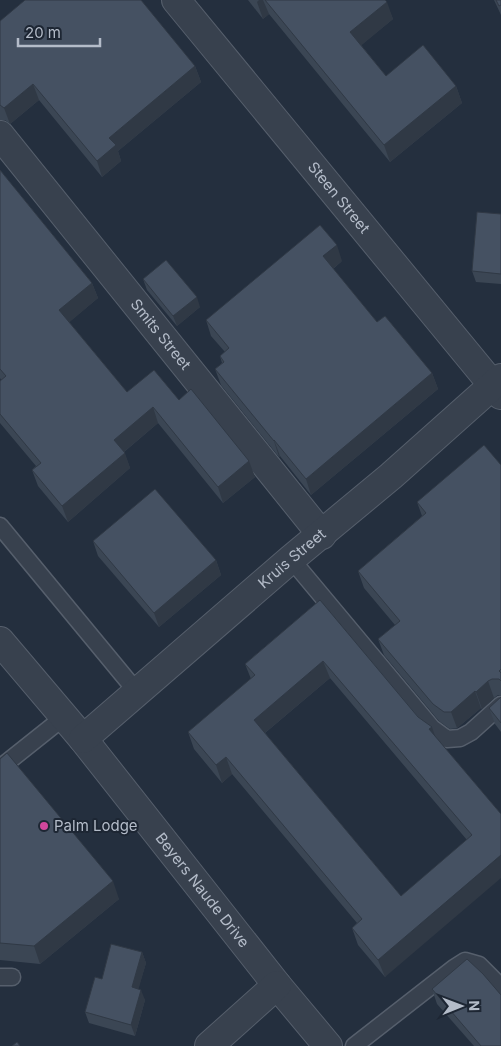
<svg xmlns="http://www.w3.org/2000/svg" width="501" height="1046" viewBox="0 0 501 1046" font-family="Inter,sans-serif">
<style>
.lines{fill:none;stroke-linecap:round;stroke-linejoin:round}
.service-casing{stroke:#565f6c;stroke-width:19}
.minor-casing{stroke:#565f6c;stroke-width:30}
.service{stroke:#38414e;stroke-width:16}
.minor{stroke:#38414e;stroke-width:28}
.wall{fill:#3b4654;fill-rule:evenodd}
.shaded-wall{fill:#303945}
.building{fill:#455162;stroke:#303945;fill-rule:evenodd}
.hotel-dot{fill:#d1479c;stroke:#1d2633;stroke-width:2}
.labels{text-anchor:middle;stroke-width:4;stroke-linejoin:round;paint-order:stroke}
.street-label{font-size:15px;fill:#b4bcc9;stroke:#1d2633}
.poi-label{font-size:15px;fill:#b4bcc9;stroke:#1d2633;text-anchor:start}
</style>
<rect width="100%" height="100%" fill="#242f3e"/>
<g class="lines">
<defs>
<g id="service">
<path d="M0,526L137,692"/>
<path d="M291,559L432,728L447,739L460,738L471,732L501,705"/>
<path d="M0,768L64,717"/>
<path d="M0,977H12"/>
<path d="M354,1046L454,968L465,961L479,965L501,987"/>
</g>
<g id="minor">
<path id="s1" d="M176,0L501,395"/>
<path id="s2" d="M0,135L322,535"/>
<path id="s3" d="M0,641L83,739L277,985L328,1046"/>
<path id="s4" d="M83,739L291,559L391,476L501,378"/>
<path d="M209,1046L277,985"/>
</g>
</defs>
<use href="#service" class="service-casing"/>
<use href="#minor" class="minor-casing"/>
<use href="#service" class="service"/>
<use href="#minor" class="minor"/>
</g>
<g class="wall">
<path d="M248,0H385L393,19L361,45L386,76L456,86L462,103L390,162L269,14L263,19Z"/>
<path d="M494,0H501V15Z"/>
<path d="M0,21L195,66L201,82L118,151L121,161L102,177L39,100L10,124L5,120H0Z"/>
<path d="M0,170L92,283L98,298L69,322L127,392L179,400L255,477L223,503L158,423L124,452L130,468L68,522L38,486L32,470L36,466L0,423V381L1,380L0,378Z"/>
<path d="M501,214V284L476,282L472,271Z"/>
<path d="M342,261L333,269L377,322L432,373L438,389L311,495L280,456L279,457L221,385L215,369L222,363L220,356L225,352L211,336L206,320Z"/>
<path d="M143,279L200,307L177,326L147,290Z"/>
<path d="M501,465V696L498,695L494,698L482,709L481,708L457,728L450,729L439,721L384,655L378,639L395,625L364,588L358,571L422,516L417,502Z"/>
<path d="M93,541L216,560L221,575L159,627L98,556Z"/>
<path d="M320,600L501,814L385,977L358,945L352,928L357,923L232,774L222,783L194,749L188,732L251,679L245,664ZM330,678L467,840L401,896L265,733Z"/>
<path d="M501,697V732L495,724L489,708Z"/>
<path d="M0,759L119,899L40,964L0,960Z"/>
<path d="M142,952L146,963L138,989L145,1000L135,1036L89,1023L85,1012L102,979Z"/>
<path d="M432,989L501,1046H474L437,1004Z"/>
</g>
<g class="shaded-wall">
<path d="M259,0H263L269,14L263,19L257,2Z"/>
<path d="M387,2L393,19L357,49L350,32Z"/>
<path d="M195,66L201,82L118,151L121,161L102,177L97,161L109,138Z"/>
<path d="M33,84L39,100L10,124L4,108Z"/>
<path d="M456,86L462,103L390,162L384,145Z"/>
<path d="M337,245L342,261L329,272L323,256Z"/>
<path d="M92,283L98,298L65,326L59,310Z"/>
<path d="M197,297L200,307L177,326L173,316Z"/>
<path d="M432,373L438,389L311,495L306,479Z"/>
<path d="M153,407L158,423L119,456L114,440Z"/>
<path d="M274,440L280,456L279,457L274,441Z"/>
<path d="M125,453L130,468L68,522L62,506Z"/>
<path d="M249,461L255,477L223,503L218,487Z"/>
<path d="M216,560L221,575L159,627L154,613Z"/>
<path d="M323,661L330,678L260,737L254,720Z"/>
<path d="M488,681L494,698L482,709L476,692Z"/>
<path d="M475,691L481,708L457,728L451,712Z"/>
<path d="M432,727L438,745L429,729Z"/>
<path d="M226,757L232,774L222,783L216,765Z"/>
<path d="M501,855V878L385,977L378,960Z"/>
<path d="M113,881L119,899L40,964L34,946Z"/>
<path d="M142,952L146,963L136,998L132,987Z"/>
<path d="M141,990L145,1000L135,1036L131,1025Z"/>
</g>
<g class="building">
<path d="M25,0H141L195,66L109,138L116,145L97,161L33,84L4,108L0,105V21Z"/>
<path d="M265,0H385L387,2L350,32L386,76L423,45L456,86L384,145Z"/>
<path d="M496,0H501V5L499,6Z"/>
<path d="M0,170L92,283L59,310L127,392L154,370L179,400L191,389L249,461L218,487L153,407L114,440L125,453L62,506L32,470L41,463L0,414V381L6,376L0,369Z"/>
<path d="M477,212L501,214V274L472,271Z"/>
<path d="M320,225L337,245L323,256L377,322L385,316L432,373L306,479L274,440V441L215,369L224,362L220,356L229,348L206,320Z"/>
<path d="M166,260L197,297L173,316L143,279Z"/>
<path d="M484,445L501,465V669L499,671L501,673V681L499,679H492L488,681L476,692L475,691L451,712H444L433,704L378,639L400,621L358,571L426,513L417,502Z"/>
<path d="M155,489L216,560L154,613L93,541Z"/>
<path d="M320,600L418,717L432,727L429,729L501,814V855L378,960L352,928L362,919L226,757L216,765L188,732L255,675L245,664ZM323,661L472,835L401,896L254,720Z"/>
<path d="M501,697V723L489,708Z"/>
<path d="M7,753L113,881L34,946L0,943V759Z"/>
<path d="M111,944L142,952L132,987L141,990L131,1025L85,1012L95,977L102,979Z"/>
<path d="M467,959L483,974L501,995V1046H481L432,989Z"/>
<path d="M17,1042L20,1046H12Z"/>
</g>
<circle class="hotel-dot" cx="44" cy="826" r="5"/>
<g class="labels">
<g class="street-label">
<text dy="5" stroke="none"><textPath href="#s1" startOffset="256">Steen Street</textPath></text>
<text dy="5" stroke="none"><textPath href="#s2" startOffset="256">Smits Street</textPath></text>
<text dy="5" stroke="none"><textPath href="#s4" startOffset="276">Kruis Street</textPath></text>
<text dy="5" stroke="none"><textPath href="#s3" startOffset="321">Beyers Naude Drive</textPath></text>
</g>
<g class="poi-label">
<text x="54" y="831">Palm Lodge</text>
</g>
</g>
<g transform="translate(461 1006) rotate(89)" stroke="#1d2633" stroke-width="4" paint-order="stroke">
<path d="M0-4L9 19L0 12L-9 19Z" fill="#b4bcc9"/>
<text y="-8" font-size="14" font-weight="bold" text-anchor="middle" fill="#b4bcc9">N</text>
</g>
<path d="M18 38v8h82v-8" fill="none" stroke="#b4bcc9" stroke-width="2.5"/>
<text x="25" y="38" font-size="15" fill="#b4bcc9" stroke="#1d2633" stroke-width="4" paint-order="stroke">20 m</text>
</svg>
